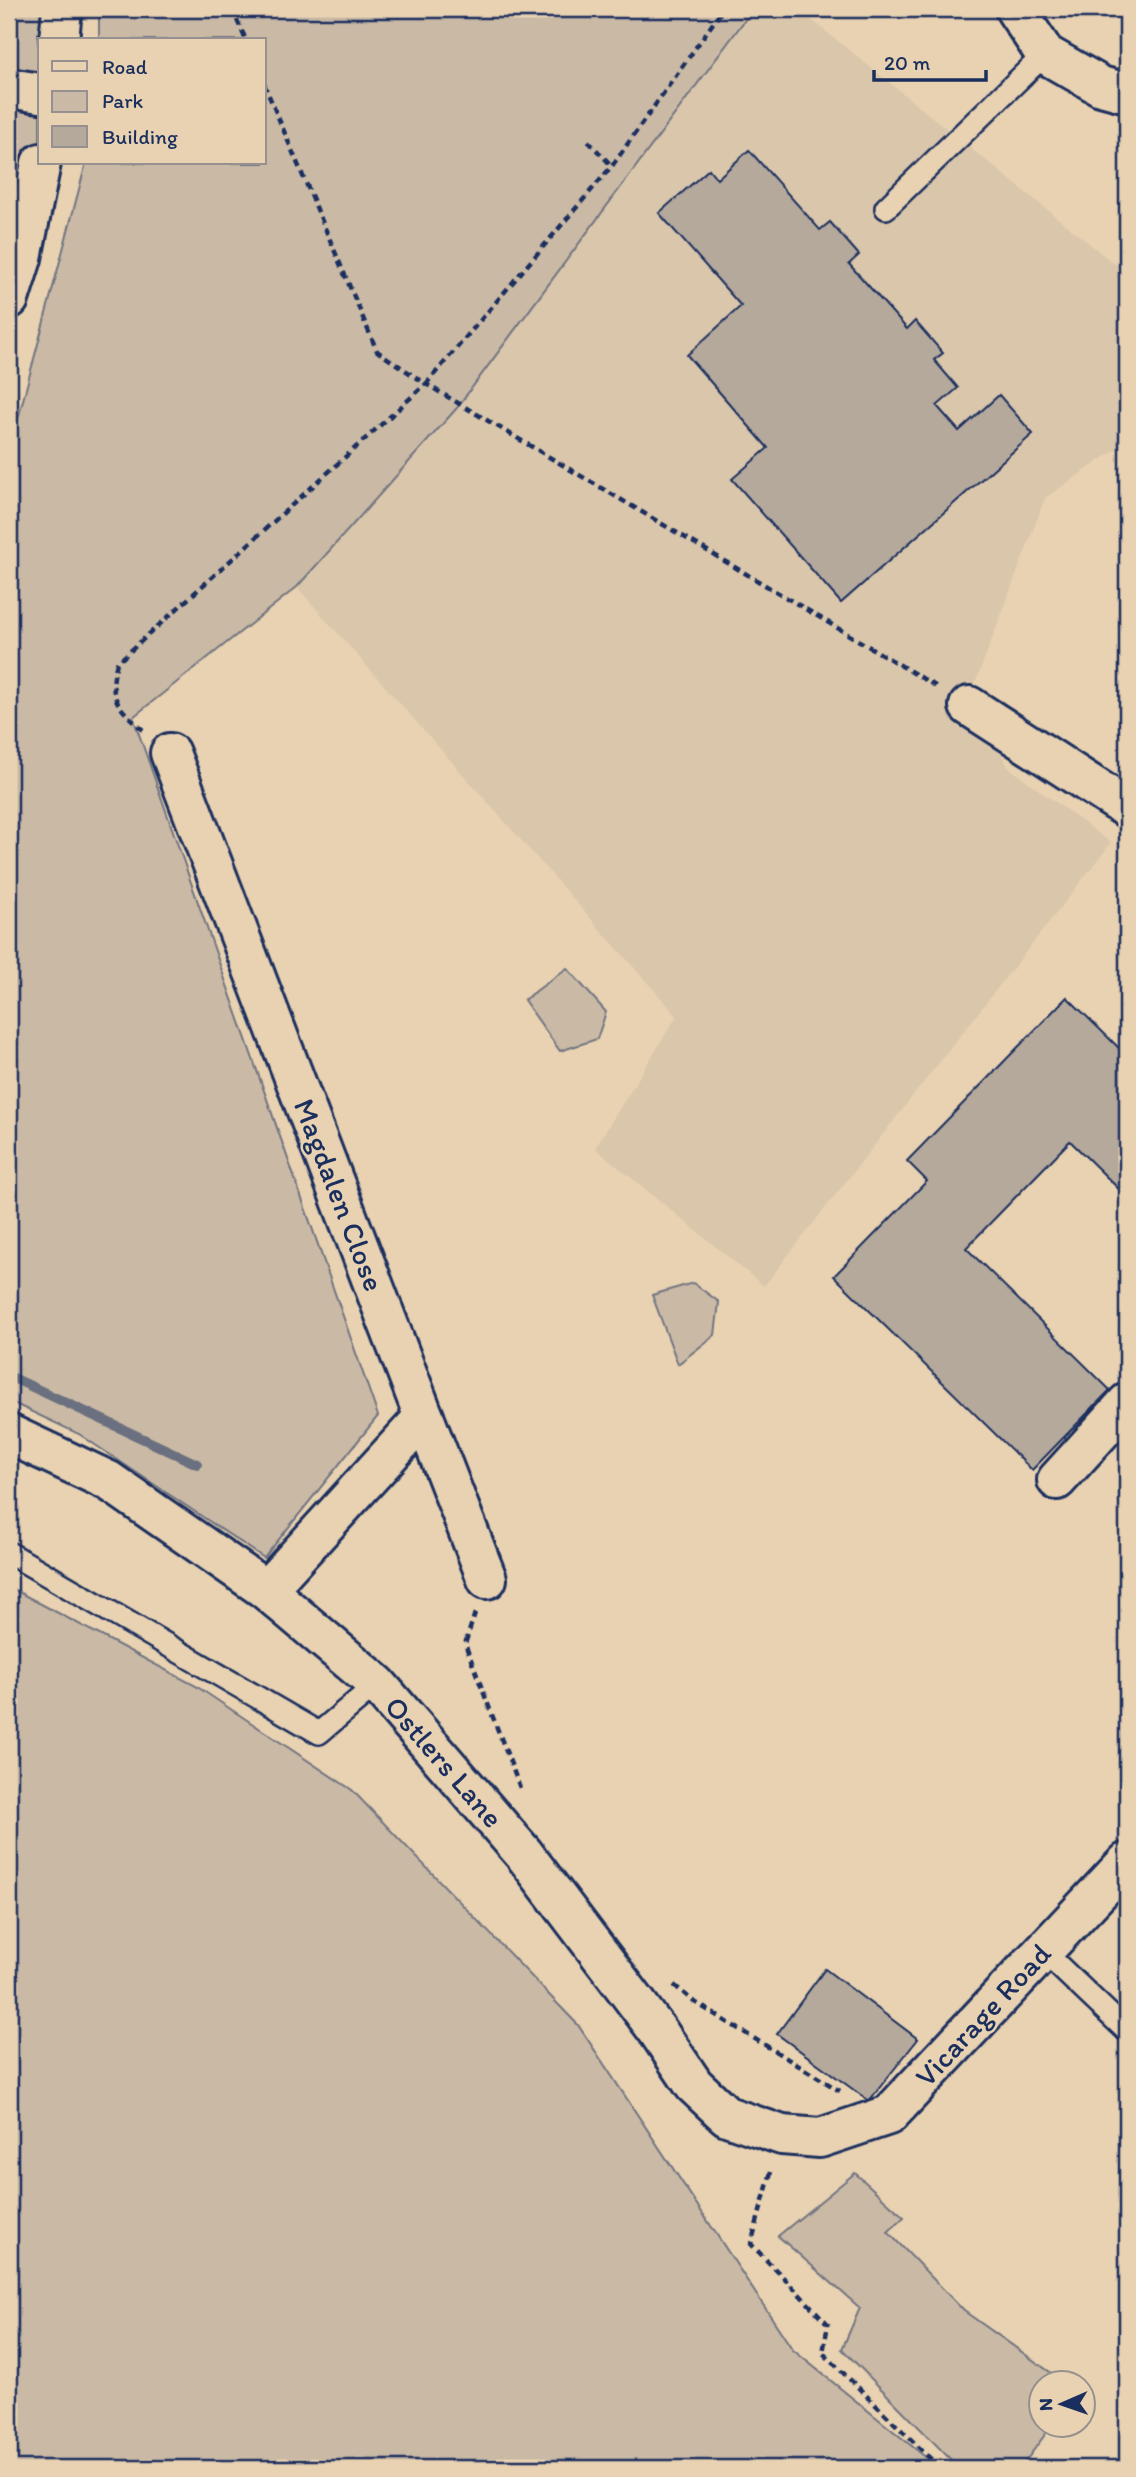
<svg xmlns="http://www.w3.org/2000/svg" width="1136" height="2477" viewBox="0 0 1136 2477" font-family="Itim,sans-serif">
<style>
.built{fill:#d9c6ab}
.green{fill:#cabaa5;stroke:#727482;stroke-width:2}
.lines{fill:none;stroke-linecap:round;stroke-linejoin:round}
.stream{stroke:#6b6f7f;stroke-width:10}
.building{fill:#b5a99c;stroke:#1b2f5e;stroke-width:2}
.lane-casing{stroke:#1b2f5e;stroke-width:26}
.street-casing{stroke:#1b2f5e;stroke-width:44}
.secondary-casing{stroke:#1b2f5e;stroke-width:44}
.path{stroke:#1b2f5e;stroke-width:4.5;stroke-dasharray:7 5;stroke-linecap:butt}
.lane{stroke:#e8d2b1;stroke-width:21}
.street{stroke:#e8d2b1;stroke-width:38}
.secondary{stroke:#e8d2b1;stroke-width:38}
.labels{text-anchor:middle;stroke-width:5;stroke-linejoin:round;paint-order:stroke}
.street-label{font-size:30px;fill:#1b2f5e;stroke:#e8d2b1}
</style>
<rect width="100%" height="100%" fill="#e8d2b1"/>
<filter id="ink" filterUnits="userSpaceOnUse"><feTurbulence type="fractalNoise" baseFrequency=".0143" numOctaves="2"/><feDisplacementMap in="SourceGraphic" scale="14" xChannelSelector="R" yChannelSelector="G"/><feConvolveMatrix kernelMatrix="1 2 1 2 8 2 1 2 1" color-interpolation-filters="sRGB"/></filter>
<g filter="url(#ink)">
<path class="built" d="M753,9H798L1127,274V442L1045,498L970,697L1008,767L1111,843L764,1286L595,1148L677,1016L297,587L456,409Z"/>
<g class="green">
<path d="M9,9H62L40,40V163L9,299Z"/>
<path d="M99,9H753L456,409L297,587L133,717L378,1416L264,1558L79,1434L9,1401V453L86,163H264V40H99Z"/>
<path d="M567,968L606,1012L597,1039L560,1051L524,1000Z"/>
<path d="M693,1283L719,1302L715,1335L678,1364L652,1295Z"/>
<path d="M9,1587L196,1686L352,1790L578,2025L793,2350L939,2468H9Z"/>
<path d="M855,2173L904,2217L888,2232L964,2311L1064,2382H1042V2424L1052,2425L1025,2462L1031,2468H959L842,2349L860,2308L778,2236Z"/>
</g>
<g class="lines">
<path class="stream" d="M9,1376L197,1464"/>
</g>
<g class="building">
<path d="M749,150L820,230L830,222L859,255L849,264L907,329L915,321L943,353L934,360L958,388L937,406L959,431L999,395L1033,434L841,603L732,479L768,448L687,355L741,306L659,213L709,169L717,179Z"/>
<path d="M1067,997L1127,1056V1197L1070,1141L966,1248L1110,1390L1032,1470L834,1276L927,1181L907,1161Z"/>
<path d="M825,1969L918,2039L869,2101L777,2034Z"/>
</g>
<g class="lines">
<defs>
<g id="lane">
<path d="M886,208L1045,54"/>
<path d="M9,1553L319,1733L377,1684"/>
<path d="M1043,1951L1127,2031"/>
</g>
<g id="street">
<path d="M1015,9L1045,54L1101,86L1127,93"/>
<path d="M9,88L40,93"/>
<path d="M969,706L1127,808"/>
<path d="M170,753L424,1417L266,1590"/>
<path d="M424,1417L487,1579"/>
<path d="M9,1434L109,1481L266,1590L377,1684L524,1854L657,2030L694,2085L727,2116L782,2135L820,2138L889,2115L1127,1862"/>
<path d="M1057,1480L1127,1403"/>
</g>
<g id="secondary">
<path d="M59,40L62,9"/>
<path d="M9,299L22,258L41,163"/>
</g>
</defs>
<use href="#lane" class="lane-casing"/>
<use href="#street" class="street-casing"/>
<use href="#secondary" class="secondary-casing"/>
<g class="path">
<path d="M232,9L246,40"/>
<path d="M264,84L377,351L426,384L612,166L723,9"/>
<path d="M588,141L612,166"/>
<path d="M143,730C118,707 107,698 117,663L426,384L937,687"/>
<path d="M475,1613L465,1644L520,1788"/>
<path d="M674,1985L693,2001L840,2091"/>
<path d="M771,2172L751,2244L828,2324L823,2353L940,2468"/>
</g>
<use href="#lane" class="lane"/>
<use href="#street" class="street"/>
<use href="#secondary" class="secondary"/>
</g>
</g>
<g class="labels">
<g class="street-label">
<text transform="translate(339 1195) rotate(69)" y="10">Magdalen Close</text>
<text transform="translate(444 1762) rotate(49)" y="10">Ostlers Lane</text>
<text transform="translate(983 2015) rotate(-47)" y="10">Vicarage Road</text>
</g>
</g>
<rect width="1136" height="2477" fill="none" stroke="#e8d2b1" stroke-width="35"/>
<rect x="18" y="18" width="1101" height="2442" fill="none" stroke="#1b2f5e" stroke-width="2.5" filter="url(#ink)"/>
<rect x="38" y="38" width="228" height="126" fill="#e8d2b1" stroke="#969190" stroke-width="2"/>
<rect x="52" y="61" width="35" height="10" fill="#e8d2b1" stroke="#969190" stroke-width="2"/>
<text x="102" y="74" font-size="21" fill="#1b2f5e">Road</text>
<rect x="52" y="91" width="35" height="21" fill="#cabaa5" stroke="#969190" stroke-width="2"/>
<text x="102" y="108" font-size="21" fill="#1b2f5e">Park</text>
<rect x="52" y="126" width="35" height="21" fill="#b5a99c" stroke="#969190" stroke-width="2"/>
<text x="102" y="144" font-size="21" fill="#1b2f5e">Building</text>
<g transform="translate(1062 2404) rotate(268)"><circle r="33" fill="#e8d2b1" stroke="#969190" stroke-width="2"/>
<path d="M0-5L12 26L0 18L-12 26Z" fill="#1b2f5e"/>
<text y="-10" font-size="19" font-weight="bold" text-anchor="middle" fill="#1b2f5e">N</text>
</g>
<path d="M874 70v10h112v-10" fill="none" stroke="#1b2f5e" stroke-width="3.5"/>
<text x="884" y="70" font-size="21" fill="#1b2f5e" stroke="#e8d2b1" stroke-width="5" paint-order="stroke">20 m</text>
</svg>
